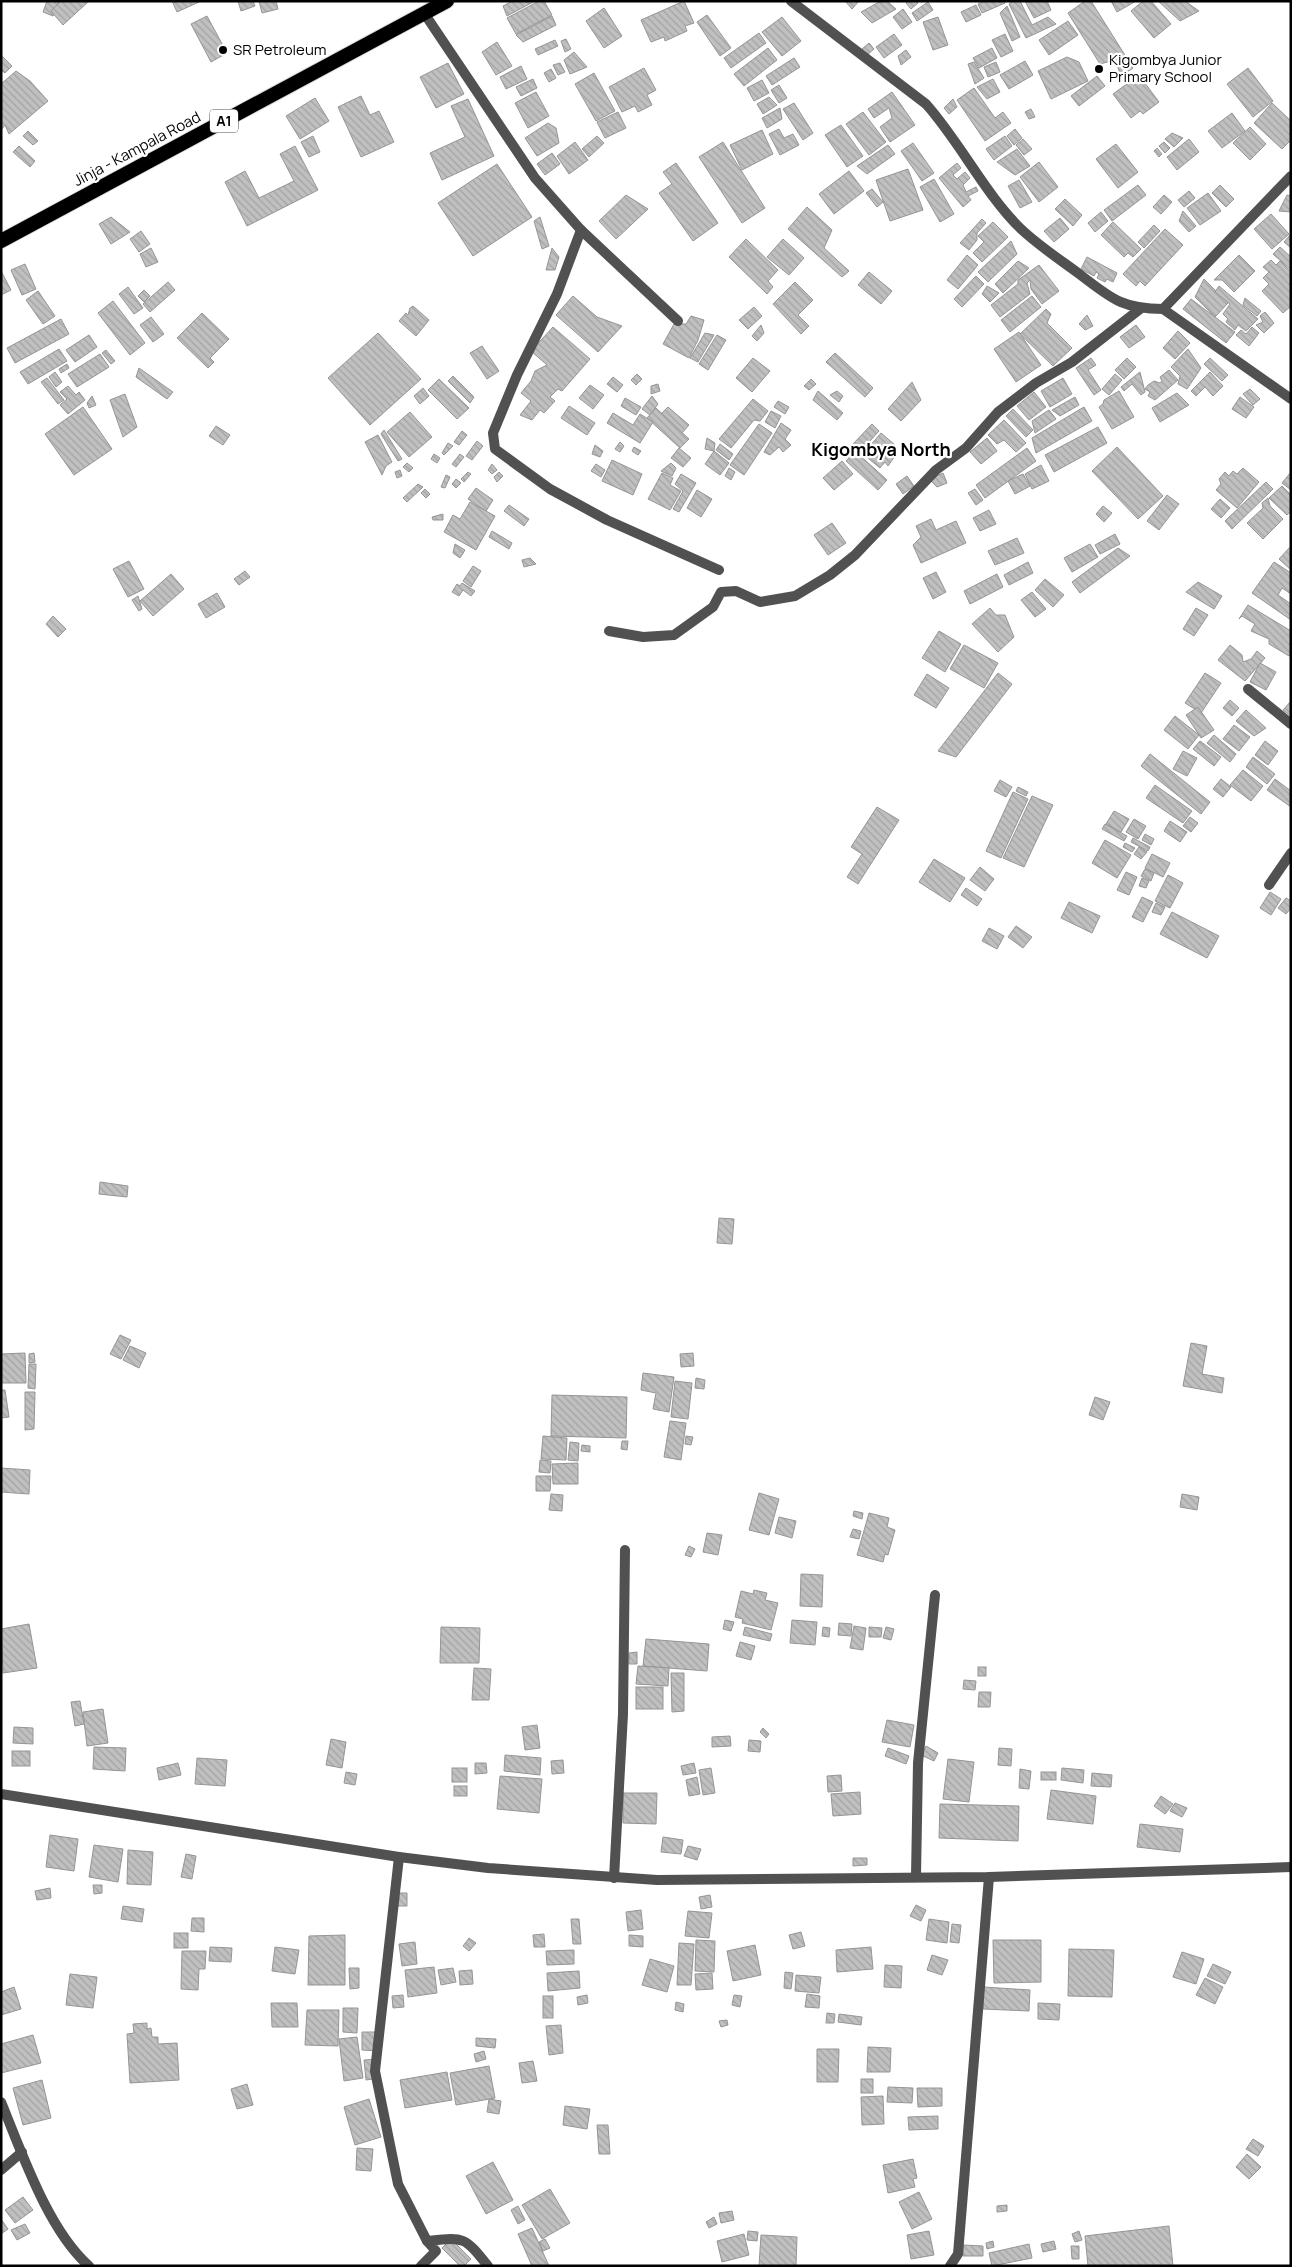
<svg xmlns="http://www.w3.org/2000/svg" width="1292" height="2267" viewBox="0 0 1292 2267" font-family="Manrope,sans-serif">
<style>
.building{fill:url(#building-back-hatch);stroke:#959595}
.lines{fill:none;stroke-linecap:round;stroke-linejoin:round}
.trunk-casing{stroke:#dbdbdb;stroke-width:16}
.minor{stroke:#515151;stroke-width:10}
.trunk{stroke:#000;stroke-width:14}
.poi-dot{fill:#000;stroke:#fff;stroke-width:2}
.labels{text-anchor:middle;stroke-width:4.5;stroke-linejoin:round;paint-order:stroke}
.shield{fill:#fff;stroke:#4c4c4c;stroke-width:1}
.shield-label{font-size:14px;font-weight:bold;fill:#000}
.poi-label{font-size:15px;fill:#000;stroke:#fff;text-anchor:start}
.street-label{font-size:15px;fill:#000;stroke:#fff}
.quarter-label{font-size:18px;font-weight:bold;fill:#000;stroke:#fff}
</style>
<defs>
<pattern id="building-back-hatch" width="6" height="6" patternUnits="userSpaceOnUse" patternTransform="scale(1.25)"><rect width="6" height="6" fill="#c0c0c0"/><path d="M-1 5l2 2M0 0l6 6M5-1l2 2" fill="none" stroke="#a3a3a3"/></pattern>
</defs>
<rect width="100%" height="100%" fill="#fff"/>
<g class="building">
<path d="M47,1H59L53,16L43,12Z"/>
<path d="M61,1H89L63,25L51,11Z"/>
<path d="M172,1H201L177,12Z"/>
<path d="M238,1H253L255,6L241,11Z"/>
<path d="M259,1H276L278,9L262,13Z"/>
<path d="M513,1H535L507,16L503,6Z"/>
<path d="M539,1H544L552,15L516,34L507,18Z"/>
<path d="M684,1L694,23L685,26L687,31L665,41L664,37L651,42L641,20Z"/>
<path d="M845,1H859L852,9Z"/>
<path d="M881,1H887L896,9L872,23L861,12Z"/>
<path d="M908,1H917L918,3L911,9L906,3Z"/>
<path d="M985,1H1004L1005,3L982,13L978,4Z"/>
<path d="M1014,1H1020L1032,25L1048,17L1056,24L1026,38L1009,4Z"/>
<path d="M1025,1H1047L1051,10L1034,18Z"/>
<path d="M1085,1H1091L1133,68L1121,76L1115,60L1100,64L1068,13Z"/>
<path d="M1111,1H1136L1117,12Z"/>
<path d="M1143,1H1151L1171,24L1154,38L1131,11Z"/>
<path d="M1158,1H1185L1199,11L1180,21Z"/>
<path d="M928,2L933,10L917,21L912,13Z"/>
<path d="M976,5L981,15L966,22L961,12Z"/>
<path d="M1007,6L1020,37L1012,41L1000,13Z"/>
<path d="M604,8L622,36L604,48L586,21Z"/>
<path d="M903,9L912,22L902,29L893,17Z"/>
<path d="M707,15L731,48L720,56L697,22Z"/>
<path d="M207,16L227,53L211,62L191,24Z"/>
<path d="M552,16L556,25L523,42L516,35Z"/>
<path d="M782,17L801,41L782,56L762,32Z"/>
<path d="M938,17L948,45L933,50L923,22Z"/>
<path d="M1068,21L1078,35L1049,55L1039,40Z"/>
<path d="M759,33L766,43L731,68L724,58Z"/>
<path d="M894,34L902,45L884,58L876,47Z"/>
<path d="M1005,34L1013,51L1001,57L992,40Z"/>
<path d="M566,39L571,49L565,52L561,41Z"/>
<path d="M555,40L558,46L538,55L535,49Z"/>
<path d="M497,42L512,66L496,75L482,52Z"/>
<path d="M869,43L874,49L867,55L862,49Z"/>
<path d="M768,48L777,60L744,86L734,74Z"/>
<path d="M992,48L997,58L979,68L973,58Z"/>
<path d="M906,50L911,57L901,65L898,56Z"/>
<path d="M574,52L587,67L570,74L564,60Z"/>
<path d="M1,55L12,66L5,73L1,70Z"/>
<path d="M1067,57L1079,62L1088,81L1051,99L1038,71Z"/>
<path d="M794,58L800,67L772,85L766,76Z"/>
<path d="M1025,61L1033,75L1009,89L1000,75Z"/>
<path d="M974,62L984,78L975,84L968,64Z"/>
<path d="M996,62L1000,72L988,77L984,67Z"/>
<path d="M448,63L464,94L436,108L420,77Z"/>
<path d="M560,63L565,72L558,75L553,65Z"/>
<path d="M521,66L527,79L506,89L500,77Z"/>
<path d="M644,68L656,90L647,95L652,105L638,112L635,106L622,112L609,87Z"/>
<path d="M1248,68L1273,101L1253,117L1227,84Z"/>
<path d="M551,69L556,78L549,82L544,73Z"/>
<path d="M16,71L30,81L48,101L9,134L5,125L1,130V84Z"/>
<path d="M594,73L615,111L596,121L575,84Z"/>
<path d="M1139,75L1159,102L1143,114L1140,111L1131,118L1113,94Z"/>
<path d="M1097,76L1105,86L1079,106L1071,96Z"/>
<path d="M533,79L537,88L521,96L516,87Z"/>
<path d="M993,79L1000,92L987,99L977,87Z"/>
<path d="M762,80L769,93L754,101L747,88Z"/>
<path d="M779,85L787,98L779,103L771,90Z"/>
<path d="M974,88L995,118L1003,112L1011,123L985,141L957,100Z"/>
<path d="M536,92L549,116L528,128L515,103Z"/>
<path d="M892,92L915,125L890,142L880,127L892,118L889,108L874,118L868,109Z"/>
<path d="M361,96L370,115L379,111L394,142L361,157L338,107Z"/>
<path d="M769,97L777,105L763,114L757,104Z"/>
<path d="M315,98L329,121L300,139L286,116Z"/>
<path d="M468,99L494,156L442,180L430,153L465,137L451,106Z"/>
<path d="M953,99L957,107L949,114L944,108Z"/>
<path d="M794,103L813,133L803,140L783,109Z"/>
<path d="M1272,103L1291,121V140L1282,149L1254,123Z"/>
<path d="M780,108L782,119L767,128L762,118Z"/>
<path d="M1031,109L1035,117L1029,119L1025,112Z"/>
<path d="M618,112L626,128L605,138L597,122Z"/>
<path d="M863,112L886,142L869,155L846,124Z"/>
<path d="M1232,113L1245,131L1222,148L1208,131Z"/>
<path d="M548,123L556,128L559,143L537,156L525,138Z"/>
<path d="M841,125L863,156L847,167L825,135Z"/>
<path d="M1250,127L1266,144L1250,160L1233,143Z"/>
<path d="M779,129L784,138L793,134L799,145L780,155L769,134Z"/>
<path d="M1015,129L1022,138L1014,145L1007,136Z"/>
<path d="M762,130L773,154L742,170L730,145Z"/>
<path d="M28,131L38,141L33,145L23,136Z"/>
<path d="M1172,133L1183,138L1174,147L1165,139Z"/>
<path d="M313,136L320,152L309,157L301,142Z"/>
<path d="M597,136L604,143L589,157L582,149Z"/>
<path d="M1005,136L1012,146L994,160L986,149Z"/>
<path d="M1023,139L1032,149L1024,155L1016,145Z"/>
<path d="M1189,139L1199,152L1177,170L1167,157Z"/>
<path d="M575,142L588,160L569,174L557,156Z"/>
<path d="M723,142L765,208L742,223L699,157Z"/>
<path d="M1164,142L1170,148L1165,153L1159,146Z"/>
<path d="M913,143L934,173L922,181L901,151Z"/>
<path d="M1116,144L1138,172L1118,188L1096,159Z"/>
<path d="M888,145L895,154L867,174L857,166Z"/>
<path d="M19,146L35,161L30,167L13,152Z"/>
<path d="M295,146L318,190L247,226L225,182L245,171L259,198L294,181L280,154Z"/>
<path d="M1157,148L1162,154L1159,157L1154,151Z"/>
<path d="M1017,149L1030,166L1015,175L997,162Z"/>
<path d="M552,153L560,164L545,175L537,164Z"/>
<path d="M1039,162L1058,187L1039,202L1020,177Z"/>
<path d="M676,163L718,223L693,241L659,193L672,184L663,172Z"/>
<path d="M957,163L961,168L953,175L957,179L965,172L970,178L963,185L966,192L976,187L978,191L968,196L971,200L963,207L939,178Z"/>
<path d="M497,164L532,217L473,256L438,203Z"/>
<path d="M908,169L923,210L890,221L876,180Z"/>
<path d="M849,171L864,191L834,214L819,194Z"/>
<path d="M934,179L954,214L940,222L920,187Z"/>
<path d="M1019,180L1032,202L1020,208L1008,186Z"/>
<path d="M1138,185L1146,195L1112,221L1104,210Z"/>
<path d="M1220,185L1234,199L1226,207L1212,193Z"/>
<path d="M872,189L883,202L877,207L866,193Z"/>
<path d="M1189,191L1195,198L1184,207L1178,200Z"/>
<path d="M1208,193L1221,211L1200,225L1187,208Z"/>
<path d="M626,195L648,209L616,239L599,221Z"/>
<path d="M1164,195L1172,202L1161,214L1153,207Z"/>
<path d="M1287,195L1291,196V212L1279,211Z"/>
<path d="M1065,199L1082,215L1073,226L1055,209Z"/>
<path d="M807,207L832,230L824,248L849,271L842,277L788,229Z"/>
<path d="M1183,211L1196,226L1189,232L1179,221Z"/>
<path d="M1101,212L1108,221L1095,232L1088,223Z"/>
<path d="M1271,214L1289,234L1272,249L1254,229Z"/>
<path d="M111,217L130,232L111,244L99,224Z"/>
<path d="M540,217L549,246L542,249L534,221Z"/>
<path d="M1060,218L1069,229L1054,242L1044,231Z"/>
<path d="M982,219L986,223L977,233V240L969,250L960,243Z"/>
<path d="M993,222L1008,237L982,262L973,253L984,242L978,236Z"/>
<path d="M1113,222L1141,249L1133,257L1128,253L1124,257L1101,235Z"/>
<path d="M1154,225L1160,231L1144,248L1138,242Z"/>
<path d="M1165,229L1183,245L1145,286L1140,281L1136,286L1123,274Z"/>
<path d="M141,231L150,244L139,252L130,239Z"/>
<path d="M1290,235L1291,236V248L1284,242Z"/>
<path d="M746,239L778,270L768,281L773,287L767,294L729,257Z"/>
<path d="M783,239L804,258L789,275L767,257Z"/>
<path d="M1011,241L1017,254L988,282L978,272Z"/>
<path d="M1280,247L1291,257V270L1273,254Z"/>
<path d="M151,248L158,262L146,267L140,254Z"/>
<path d="M552,248L559,257L555,270H546Z"/>
<path d="M967,255L978,265L958,289L947,280Z"/>
<path d="M1239,255L1255,271L1234,292L1222,280H1214Z"/>
<path d="M1087,257L1117,273L1113,282L1107,279L1105,282L1097,278L1099,274L1096,272L1094,276L1081,269Z"/>
<path d="M1271,260L1276,265L1280,261L1291,272V306L1283,313L1262,291L1269,284L1263,278L1269,272L1263,267Z"/>
<path d="M1018,261L1029,268L1003,293L995,284Z"/>
<path d="M25,264L36,289L22,295L11,270Z"/>
<path d="M1039,265L1059,291L1042,304L1031,289L1030,280L1027,283L1030,294L1000,317L991,305L1018,284V280Z"/>
<path d="M1,271L11,290L1,295Z"/>
<path d="M869,272L892,291L881,304L858,285Z"/>
<path d="M976,276L984,284L962,307L954,299Z"/>
<path d="M1204,279L1228,303L1215,317L1195,297Z"/>
<path d="M168,282L175,290L150,312L143,304Z"/>
<path d="M795,282L813,300L798,315L809,326L801,334L773,304Z"/>
<path d="M987,286L999,293L990,302L982,294Z"/>
<path d="M1219,286L1258,319L1246,331L1238,325L1235,330L1226,322L1228,319L1223,314L1230,304L1215,292Z"/>
<path d="M128,287L143,308L134,314L119,294Z"/>
<path d="M144,290L150,296L144,302L138,296Z"/>
<path d="M38,291L55,316L43,324L26,300Z"/>
<path d="M573,296L597,317L622,326L598,352L556,315Z"/>
<path d="M1032,296L1041,307L1010,332L1001,320Z"/>
<path d="M1245,298L1261,311L1257,316L1243,305Z"/>
<path d="M1191,299L1235,332L1226,343L1183,309Z"/>
<path d="M113,301L145,343L130,355L98,313Z"/>
<path d="M413,306L429,320L416,336L399,321L406,313L408,315L410,308Z"/>
<path d="M754,307L762,316L748,329L739,320Z"/>
<path d="M1046,309L1051,314L1047,323L1072,348L1053,366L1020,334Z"/>
<path d="M1265,312L1274,323L1264,333L1256,325L1263,322L1260,316Z"/>
<path d="M202,313L229,339L210,358L214,362L208,368L177,338Z"/>
<path d="M1087,315L1093,326L1085,330L1079,324Z"/>
<path d="M691,316L704,320L698,340L689,358L663,344L674,324H686Z"/>
<path d="M151,317L164,334L153,342L140,325Z"/>
<path d="M61,319L69,334L15,363L7,348Z"/>
<path d="M761,325L764,333L757,341L752,336Z"/>
<path d="M1136,325L1145,337L1129,348L1120,337Z"/>
<path d="M553,327L590,359L562,391L558,389L550,397L555,401L544,413L540,410L532,420L520,415L531,401L521,393L531,381L535,371L547,365L531,351Z"/>
<path d="M1252,327L1259,333L1249,346L1236,335L1241,330L1246,334Z"/>
<path d="M1178,331L1190,343L1175,359L1163,348Z"/>
<path d="M1019,332L1041,365L1016,382L994,349Z"/>
<path d="M378,333L421,379L370,425L328,378Z"/>
<path d="M705,333L714,335L698,362L690,358Z"/>
<path d="M89,335L97,347L75,362L66,350Z"/>
<path d="M717,335L726,340L708,370L699,364Z"/>
<path d="M482,346L499,371L487,379L470,353Z"/>
<path d="M59,349L67,361L28,384L20,372Z"/>
<path d="M1188,349L1201,368L1187,389L1178,384L1180,376L1171,367Z"/>
<path d="M106,350L115,361L111,364L102,353Z"/>
<path d="M835,353L873,388L865,397L826,362Z"/>
<path d="M100,354L109,367L77,387L68,374Z"/>
<path d="M753,358L770,371L752,392L736,378Z"/>
<path d="M1091,358L1096,365L1088,370L1101,390L1094,395L1076,368Z"/>
<path d="M1127,358L1136,367L1124,379L1115,370Z"/>
<path d="M1210,358L1228,375L1222,381L1204,364Z"/>
<path d="M67,364L69,368L61,373L59,369Z"/>
<path d="M139,368L173,392L167,399L136,377Z"/>
<path d="M1169,370L1178,380L1155,400L1148,396L1150,392L1145,389L1148,385L1154,381L1160,383L1162,381L1160,377Z"/>
<path d="M55,372L62,382L56,387L49,377Z"/>
<path d="M1140,372L1145,392L1141,395L1132,384L1124,391L1121,387Z"/>
<path d="M1210,372L1223,386L1213,396L1205,387L1196,396L1191,391Z"/>
<path d="M637,374L642,379L636,385L631,380Z"/>
<path d="M1115,374L1122,380L1109,395L1102,389Z"/>
<path d="M453,376L474,397L470,403L448,381Z"/>
<path d="M613,377L623,385L617,392L607,384Z"/>
<path d="M47,378L64,400L58,404L41,382Z"/>
<path d="M1063,378L1072,394L1050,407L1041,391Z"/>
<path d="M439,379L469,408L457,419L428,390Z"/>
<path d="M811,379L816,384L809,390L804,386Z"/>
<path d="M912,382L921,400L901,421L888,409Z"/>
<path d="M658,384L660,391L651,394V386Z"/>
<path d="M590,385L604,395L593,409L579,398Z"/>
<path d="M68,386L76,395L79,392L85,400L68,414L60,405L67,399L60,392Z"/>
<path d="M423,388L429,396L420,404L414,396Z"/>
<path d="M1250,389L1260,399L1253,405L1243,394Z"/>
<path d="M818,391L843,413L837,420L813,400Z"/>
<path d="M837,391L843,396L839,402L830,395Z"/>
<path d="M1119,391L1134,417L1112,429L1099,407L1103,404L1104,400Z"/>
<path d="M1034,392L1046,407L1029,420L1017,406Z"/>
<path d="M1177,393L1189,405L1160,422L1152,408Z"/>
<path d="M125,394L137,427L123,437L110,400Z"/>
<path d="M92,396L96,405L89,408L87,403Z"/>
<path d="M652,396L658,404L650,415L642,409Z"/>
<path d="M1075,397L1079,405L1060,416L1052,410Z"/>
<path d="M1240,397L1254,407L1246,418L1232,409Z"/>
<path d="M625,398L641,407L636,415L621,406Z"/>
<path d="M753,399L768,411L760,421L754,420L731,448L719,439Z"/>
<path d="M778,401L789,407L785,414L774,407Z"/>
<path d="M569,406L595,423L587,435L561,418Z"/>
<path d="M83,407L112,449L74,475L45,434Z"/>
<path d="M668,407L689,425L682,433L661,414Z"/>
<path d="M1084,407L1092,421L1036,453L1032,438Z"/>
<path d="M656,408L689,439L680,448L647,418Z"/>
<path d="M1013,409L1033,430L1026,437L1006,416Z"/>
<path d="M1049,410L1056,419L1035,433L1032,421Z"/>
<path d="M771,411L781,416L775,428L765,422Z"/>
<path d="M410,412L432,437L409,457L387,432Z"/>
<path d="M613,413L633,425L640,414L653,422L640,443L607,423Z"/>
<path d="M1004,420L1026,443L1016,452L1004,440L997,444L988,435Z"/>
<path d="M781,423L791,430L785,439L791,445L783,452L779,447L770,455L764,452Z"/>
<path d="M759,424L772,433L744,475L730,465Z"/>
<path d="M872,424L879,431L860,452L852,445Z"/>
<path d="M216,426L230,435L223,445L209,436Z"/>
<path d="M1098,427L1107,443L1054,472L1045,455Z"/>
<path d="M384,430L402,459L398,461L381,434Z"/>
<path d="M462,431L467,435L459,445L454,442Z"/>
<path d="M881,433L895,445L889,451L895,456L888,466L885,462L880,468L863,454Z"/>
<path d="M378,435L392,462L386,466L382,475L365,442Z"/>
<path d="M707,438L715,443L714,451L705,449Z"/>
<path d="M987,438L997,451L981,464L970,452Z"/>
<path d="M477,441L483,446L472,460L466,456Z"/>
<path d="M620,442L624,446L620,452L615,449Z"/>
<path d="M448,443L453,446L444,455L442,453Z"/>
<path d="M720,444L733,454L729,460L716,450Z"/>
<path d="M595,445L603,451L600,457L592,454Z"/>
<path d="M634,447L641,451L638,455L632,451Z"/>
<path d="M1117,447L1163,496L1138,519L1092,471Z"/>
<path d="M679,448L691,458L683,467L671,458Z"/>
<path d="M1027,448L1036,461L985,498L976,485Z"/>
<path d="M714,451L729,463L720,475L705,464Z"/>
<path d="M855,451L887,480L878,490L846,461Z"/>
<path d="M434,454L440,458L437,463L431,459Z"/>
<path d="M460,454L464,457L456,467L452,464Z"/>
<path d="M612,460L642,474L633,495L602,481Z"/>
<path d="M842,461L853,474L834,490L823,478Z"/>
<path d="M407,463L413,468L409,472L403,467Z"/>
<path d="M671,463L676,468L672,476L661,471Z"/>
<path d="M492,464L497,470L492,474L488,470Z"/>
<path d="M596,464L605,470L601,477L591,471Z"/>
<path d="M1041,465L1049,481L1032,489L1025,474Z"/>
<path d="M729,468L735,472L731,480L725,476Z"/>
<path d="M1243,468L1259,482L1237,508L1216,490L1221,484L1219,479L1225,472L1229,476L1233,471L1237,474Z"/>
<path d="M400,470L402,476L397,478L395,472Z"/>
<path d="M468,472L471,474L464,482L461,479Z"/>
<path d="M499,472L503,476L497,482L494,477Z"/>
<path d="M1291,472V490L1282,483Z"/>
<path d="M662,473L673,478L670,485L681,491L670,510L648,499Z"/>
<path d="M943,473L947,483L937,487L929,479Z"/>
<path d="M681,474L696,483L679,512L673,509L683,491L675,484Z"/>
<path d="M1023,474L1030,486L1015,494L1008,481Z"/>
<path d="M446,475L450,477L445,488L441,487Z"/>
<path d="M907,476L914,486L903,494L896,484Z"/>
<path d="M456,479L461,483L456,488L452,484Z"/>
<path d="M1266,482L1273,489L1232,529L1225,521Z"/>
<path d="M418,484L423,487L407,502L403,498Z"/>
<path d="M1282,486L1291,495V511L1287,515L1269,498Z"/>
<path d="M476,488L493,500L486,511L468,499Z"/>
<path d="M425,489L430,494L426,498L421,493Z"/>
<path d="M975,489L983,500L976,505L968,493Z"/>
<path d="M697,490L712,499L701,517L687,508Z"/>
<path d="M1167,495L1179,504L1159,530L1147,521Z"/>
<path d="M1268,498L1270,506L1283,519L1263,539L1247,523L1263,508L1262,503Z"/>
<path d="M1220,499L1230,508L1221,518L1211,509Z"/>
<path d="M470,502L495,516L476,550L444,532L453,515L460,519Z"/>
<path d="M509,505L529,519L524,526L504,511Z"/>
<path d="M1103,506L1112,513L1104,522L1096,514Z"/>
<path d="M989,510L996,524L980,531L973,518Z"/>
<path d="M443,514V520H433L432,517Z"/>
<path d="M931,519L936,530L956,521L966,543L921,563L913,545L921,537L916,526Z"/>
<path d="M832,523L846,543L828,555L814,535Z"/>
<path d="M492,531L512,543L509,549L489,537Z"/>
<path d="M1115,534L1120,544L1100,554L1095,545Z"/>
<path d="M1017,538L1024,553L995,565L988,551Z"/>
<path d="M455,544L465,550L460,558L453,553Z"/>
<path d="M1090,544L1098,557L1072,572L1064,558Z"/>
<path d="M1291,546V570L1279,559Z"/>
<path d="M1118,548L1130,556L1080,593L1072,582Z"/>
<path d="M530,558L536,564L524,567L522,560Z"/>
<path d="M129,561L144,589L128,597L113,569Z"/>
<path d="M1028,562L1033,573L1009,585L1004,575Z"/>
<path d="M1274,562L1291,573V594L1282,588L1278,595L1291,604V620L1252,593Z"/>
<path d="M473,566L481,571L471,587L463,581Z"/>
<path d="M245,571L250,577L239,585L234,579Z"/>
<path d="M936,572L946,592L933,599L923,578Z"/>
<path d="M171,574L184,589L153,616L140,601Z"/>
<path d="M997,574L1003,587L970,604L964,591Z"/>
<path d="M1045,579L1064,595L1053,607L1035,590Z"/>
<path d="M1198,582L1222,596L1214,609L1186,592Z"/>
<path d="M462,583L475,591L471,596L463,590L459,596L452,592L457,584L460,586Z"/>
<path d="M1032,592L1046,609L1035,617L1021,600Z"/>
<path d="M217,593L225,607L206,618L198,604Z"/>
<path d="M138,596L142,609L139,611L132,600Z"/>
<path d="M1248,605L1291,631V652L1289,656L1269,644V639L1251,631L1255,624L1242,616L1239,619Z"/>
<path d="M990,608L996,615H1005L1014,637L998,652L972,624Z"/>
<path d="M1196,608L1208,615L1194,636L1183,629Z"/>
<path d="M53,616L66,629L58,637L46,624Z"/>
<path d="M939,631L961,644L945,672L922,658Z"/>
<path d="M964,645L998,663L984,688L950,669Z"/>
<path d="M1230,645L1242,655L1243,662L1251,659L1257,651L1265,658L1245,681L1218,660Z"/>
<path d="M1260,663L1276,672L1266,690L1250,682Z"/>
<path d="M998,673L1012,684L956,757L938,751Z"/>
<path d="M1205,673L1221,683L1201,713L1185,703Z"/>
<path d="M927,674L949,688L936,708L914,695Z"/>
<path d="M1230,700L1239,708L1232,716L1223,708Z"/>
<path d="M1291,701V716L1283,710Z"/>
<path d="M1198,707L1214,730L1201,738L1186,715Z"/>
<path d="M1246,710L1266,728L1254,736L1236,721Z"/>
<path d="M1175,716L1199,735L1188,749L1164,730Z"/>
<path d="M1234,725L1250,737L1239,751L1223,739Z"/>
<path d="M1214,735L1236,754L1230,762L1207,743Z"/>
<path d="M1200,741L1221,757L1214,766L1193,749Z"/>
<path d="M1265,741L1278,751L1268,765L1255,755Z"/>
<path d="M1183,751L1197,758L1187,776L1173,769Z"/>
<path d="M1150,754L1210,802L1201,814L1141,766Z"/>
<path d="M1253,757L1275,774L1267,784L1246,767Z"/>
<path d="M1243,770L1263,786L1251,801L1230,785Z"/>
<path d="M1221,779L1231,787L1223,797L1213,789Z"/>
<path d="M1275,779L1291,791V807L1267,790Z"/>
<path d="M1000,780L1012,787L1006,797L994,791Z"/>
<path d="M1155,785L1192,811L1183,823L1146,798Z"/>
<path d="M1018,787L1028,792L1026,796L1016,791Z"/>
<path d="M1013,792L1028,799L1001,858L986,851Z"/>
<path d="M1032,796L1053,805L1024,867L1003,858Z"/>
<path d="M877,807L899,820L858,884L847,877L862,854L851,847Z"/>
<path d="M1114,811L1129,819L1121,832L1106,824Z"/>
<path d="M1190,817L1198,823L1191,832L1183,826Z"/>
<path d="M1134,819L1146,826L1138,839L1126,832Z"/>
<path d="M1170,821L1187,832L1180,842L1164,831Z"/>
<path d="M1105,824L1127,836L1124,841L1102,829Z"/>
<path d="M1145,834L1154,839L1151,845L1142,840Z"/>
<path d="M1133,838L1150,847L1148,851L1131,842Z"/>
<path d="M1105,840L1131,855L1117,878L1092,863Z"/>
<path d="M1125,843L1135,848L1132,852L1123,847Z"/>
<path d="M1139,847L1147,852L1141,859L1134,854Z"/>
<path d="M1152,854L1170,863L1163,877L1145,868Z"/>
<path d="M934,859L965,878L950,902L919,882Z"/>
<path d="M980,867L994,879L985,891L970,880Z"/>
<path d="M1145,869L1154,873L1151,881L1141,876Z"/>
<path d="M1126,872L1137,877L1129,895L1117,890Z"/>
<path d="M1168,875L1183,883L1170,908L1155,901Z"/>
<path d="M1142,878L1149,881L1146,888L1139,886Z"/>
<path d="M966,888L982,899L977,906L961,895Z"/>
<path d="M1270,892L1281,899L1271,915L1260,908Z"/>
<path d="M1142,897L1153,902L1143,922L1132,917Z"/>
<path d="M1286,898L1291,901V908L1286,914L1278,908Z"/>
<path d="M1069,902L1100,916L1092,933L1061,918Z"/>
<path d="M1156,903L1165,907L1161,915L1152,912Z"/>
<path d="M1172,912L1219,936L1207,958L1160,934Z"/>
<path d="M1016,926L1032,937L1023,948L1008,937Z"/>
<path d="M989,928L1004,936L997,949L982,941Z"/>
<path d="M100,1182L128,1186L127,1197L99,1194Z"/>
<path d="M719,1218L734,1219L732,1244L717,1243Z"/>
<path d="M120,1335L131,1340L121,1359L110,1354Z"/>
<path d="M1191,1343L1207,1346L1202,1374L1224,1378L1222,1393L1183,1386Z"/>
<path d="M130,1346L146,1353L139,1368L123,1360Z"/>
<path d="M25,1353L26,1383H1V1354Z"/>
<path d="M34,1353L35,1362L29,1363V1354Z"/>
<path d="M693,1353L694,1366L681,1367L680,1354Z"/>
<path d="M29,1364H36L35,1389L28,1388Z"/>
<path d="M643,1373L674,1377L669,1412L653,1409L656,1393L641,1390Z"/>
<path d="M696,1378L705,1380L704,1389L695,1388Z"/>
<path d="M675,1381L692,1383L688,1419L671,1417Z"/>
<path d="M1,1390H5L9,1417L1,1418Z"/>
<path d="M25,1392H35L34,1429L25,1430Z"/>
<path d="M552,1395L627,1397L626,1438L551,1436Z"/>
<path d="M1095,1397L1110,1402L1103,1420L1089,1415Z"/>
<path d="M670,1421L686,1423L681,1460L664,1457Z"/>
<path d="M543,1436L567,1438L566,1460L541,1459Z"/>
<path d="M686,1436L693,1437L691,1445L685,1444Z"/>
<path d="M622,1441H628L627,1450L621,1449Z"/>
<path d="M570,1442L579,1443L578,1461L568,1460Z"/>
<path d="M582,1445L590,1446V1452L581,1451Z"/>
<path d="M540,1460L551,1461L550,1473L539,1472Z"/>
<path d="M578,1463V1484H553L552,1464Z"/>
<path d="M1,1468L30,1470L29,1494L1,1492Z"/>
<path d="M536,1476H551L550,1491H536Z"/>
<path d="M759,1493L779,1499L769,1535L749,1530Z"/>
<path d="M551,1494L563,1495L562,1511L549,1510Z"/>
<path d="M1182,1494L1199,1497L1197,1510L1180,1507Z"/>
<path d="M854,1511L863,1513L862,1519L853,1516Z"/>
<path d="M869,1513L889,1518L887,1527L895,1530L888,1555L885,1554L883,1562L857,1555Z"/>
<path d="M779,1517L796,1521L792,1538L775,1533Z"/>
<path d="M853,1529L861,1531L859,1539L850,1537Z"/>
<path d="M707,1533L722,1535L718,1555L703,1552Z"/>
<path d="M689,1546L695,1549L691,1557L685,1555Z"/>
<path d="M801,1574L823,1575L822,1607L800,1606Z"/>
<path d="M754,1590L767,1593L765,1600L778,1603L771,1630L742,1623L743,1619L735,1617L741,1591L753,1594Z"/>
<path d="M725,1620L734,1622L731,1631L723,1629Z"/>
<path d="M792,1620L817,1622L815,1645L790,1643Z"/>
<path d="M839,1623L852,1624L851,1636L838,1635Z"/>
<path d="M29,1624L37,1668L3,1673L1,1629Z"/>
<path d="M854,1626L866,1628L863,1650L850,1648Z"/>
<path d="M441,1627L480,1628L479,1663H440Z"/>
<path d="M745,1627L772,1634L770,1641L743,1635Z"/>
<path d="M823,1627L830,1628L829,1637L822,1636Z"/>
<path d="M869,1627L882,1628L881,1637H869Z"/>
<path d="M886,1627L894,1629L891,1640L883,1638Z"/>
<path d="M646,1639L709,1644L707,1671L643,1666Z"/>
<path d="M740,1642L755,1646L751,1660L736,1656Z"/>
<path d="M637,1652V1664H629V1653Z"/>
<path d="M638,1666L669,1668L668,1686L636,1684Z"/>
<rect x="978" y="1667" width="8" height="9"/>
<path d="M474,1668L491,1669L489,1700H472Z"/>
<path d="M671,1673H684V1711L672,1712Z"/>
<path d="M964,1680L976,1681L975,1690L963,1689Z"/>
<rect x="636" y="1687" width="27" height="22"/>
<path d="M979,1692H991L990,1707H978Z"/>
<path d="M80,1701L84,1724L75,1726L71,1702Z"/>
<path d="M103,1709L108,1743L87,1746L83,1712Z"/>
<path d="M887,1720L914,1725L910,1747L882,1742Z"/>
<path d="M537,1725L540,1748L525,1750L522,1727Z"/>
<path d="M14,1727L33,1728V1744L13,1743Z"/>
<path d="M763,1728L769,1734L766,1738L760,1732Z"/>
<path d="M730,1736L731,1746L712,1747V1737Z"/>
<path d="M331,1739L346,1742L342,1768L326,1765Z"/>
<path d="M749,1740L761,1741L760,1752L748,1751Z"/>
<path d="M926,1746L938,1753L934,1761L921,1755Z"/>
<path d="M94,1747L126,1748L125,1771L93,1769Z"/>
<path d="M888,1748L909,1756L906,1764L885,1756Z"/>
<path d="M999,1748L1012,1749L1011,1766L998,1765Z"/>
<rect x="12" y="1751" width="18" height="15"/>
<path d="M505,1755L541,1758L540,1775L504,1771Z"/>
<path d="M197,1758L227,1760L225,1786L195,1784Z"/>
<path d="M948,1759L974,1762L969,1802L943,1799Z"/>
<path d="M563,1760L564,1773L552,1774L551,1761Z"/>
<path d="M178,1763L181,1775L159,1780L157,1768Z"/>
<path d="M475,1763H486L487,1773L475,1774Z"/>
<path d="M694,1763L696,1773L683,1775L681,1766Z"/>
<rect x="452" y="1768" width="15" height="14"/>
<path d="M711,1768L715,1793L703,1795L699,1770Z"/>
<path d="M1062,1768L1084,1770L1083,1783L1061,1780Z"/>
<path d="M1020,1769L1031,1771L1029,1789L1019,1788Z"/>
<path d="M346,1772L357,1774L355,1785L344,1783Z"/>
<rect x="1041" y="1772" width="15" height="8"/>
<path d="M1092,1773L1112,1775L1111,1787L1091,1786Z"/>
<path d="M841,1775L842,1791L828,1792L827,1776Z"/>
<path d="M500,1776L542,1779L539,1813L497,1809Z"/>
<path d="M697,1777L700,1794L689,1796L686,1780Z"/>
<rect x="454" y="1786" width="13" height="10"/>
<path d="M1051,1790L1096,1796L1093,1824L1047,1819Z"/>
<path d="M860,1792L861,1814L833,1816L831,1794Z"/>
<path d="M623,1793H657L656,1824L623,1823Z"/>
<path d="M1161,1796L1173,1804L1165,1814L1154,1806Z"/>
<path d="M1175,1803L1187,1808L1182,1817L1170,1811Z"/>
<path d="M940,1804L1019,1806L1018,1841L939,1838Z"/>
<path d="M1140,1824L1183,1829L1180,1852L1137,1847Z"/>
<path d="M50,1835L78,1839L74,1871L46,1867Z"/>
<path d="M663,1837L683,1840L681,1854L661,1852Z"/>
<path d="M94,1845L123,1849L118,1882L89,1877Z"/>
<path d="M688,1846L701,1849L697,1860L684,1856Z"/>
<path d="M128,1850L153,1852L151,1885L127,1884Z"/>
<path d="M186,1854L196,1856L192,1879L181,1877Z"/>
<path d="M853,1858H867V1865L853,1866Z"/>
<path d="M93,1885H102V1893L94,1894Z"/>
<path d="M50,1888L51,1898L37,1900L35,1891Z"/>
<path d="M394,1893H407V1906H395Z"/>
<path d="M710,1895L712,1907L701,1909L699,1897Z"/>
<path d="M916,1905L926,1910L921,1921L910,1916Z"/>
<path d="M123,1906L144,1909L142,1922L121,1919Z"/>
<path d="M641,1910L643,1929L628,1931L626,1912Z"/>
<path d="M688,1911L712,1913L709,1938L685,1936Z"/>
<path d="M192,1918H204V1932L191,1931Z"/>
<path d="M571,1919H579L581,1944H573Z"/>
<path d="M929,1919L949,1922L947,1943L926,1940Z"/>
<path d="M952,1924L961,1925L959,1943L950,1942Z"/>
<path d="M801,1932L805,1946L793,1949L789,1935Z"/>
<rect x="174" y="1933" width="14" height="15"/>
<path d="M544,1934L545,1947H534L533,1935Z"/>
<path d="M345,1935V1985H308L309,1936Z"/>
<path d="M629,1935L643,1936V1947L629,1946Z"/>
<path d="M469,1938L476,1943L469,1951L463,1946Z"/>
<path d="M696,1940L715,1941L714,1972L695,1971Z"/>
<path d="M993,1940H1041V1982L994,1983Z"/>
<path d="M415,1942L417,1964L402,1966L399,1944Z"/>
<path d="M679,1943L694,1944L691,1985H677Z"/>
<path d="M755,1945L761,1975L733,1981L727,1951Z"/>
<path d="M210,1947L232,1948L231,1962L209,1961Z"/>
<path d="M275,1947L299,1950L295,1974L272,1971Z"/>
<path d="M871,1947L873,1969L837,1972L836,1950Z"/>
<path d="M1069,1949L1114,1950L1112,1997L1068,1996Z"/>
<path d="M574,1950V1964L547,1965L546,1951Z"/>
<path d="M182,1951H206L205,1969H199L198,1990L181,1989Z"/>
<path d="M1182,1952L1204,1959L1196,1984L1173,1977Z"/>
<path d="M932,1955L948,1960L942,1975L927,1970Z"/>
<path d="M650,1959L674,1966L667,1992L642,1985Z"/>
<path d="M1213,1964L1231,1972L1225,1984L1207,1976Z"/>
<path d="M885,1965L902,1966L901,1988L884,1987Z"/>
<path d="M434,1967L437,1993L408,1997L405,1970Z"/>
<path d="M349,1968H359V1988L350,1989Z"/>
<path d="M453,1968L456,1982L441,1985L438,1970Z"/>
<path d="M472,1970L473,1984L460,1985L459,1971Z"/>
<path d="M579,1971L580,1988L548,1991L547,1973Z"/>
<path d="M785,1972L793,1973L791,1989L784,1988Z"/>
<path d="M712,1973L713,1989L696,1990L695,1974Z"/>
<path d="M70,1974L97,1977L93,2008L66,2005Z"/>
<path d="M796,1975L821,1977L819,1993L795,1991Z"/>
<path d="M1205,1978L1223,1987L1215,2004L1196,1995Z"/>
<path d="M14,1987L21,2009L1,2015V1992Z"/>
<path d="M984,1987L1030,1990L1029,2011L983,2009Z"/>
<path d="M807,1994L820,1996L819,2008L805,2007Z"/>
<path d="M403,1995L404,2007L393,2008L392,1996Z"/>
<path d="M587,1995L588,2003L578,2005L577,1997Z"/>
<path d="M734,1995L742,1996L740,2007L732,2005Z"/>
<rect x="543" y="1996" width="10" height="22"/>
<path d="M676,2002L684,2004L683,2012L675,2010Z"/>
<path d="M271,2003H297L298,2027H272Z"/>
<path d="M1038,2003L1060,2004L1059,2020L1038,2019Z"/>
<path d="M343,2008H358L357,2033L343,2032Z"/>
<path d="M307,2010H339L338,2046L305,2045Z"/>
<path d="M827,2013L835,2014L834,2023H826Z"/>
<path d="M839,2014L862,2017L861,2025L838,2022Z"/>
<path d="M727,2020L728,2025L721,2027L719,2021Z"/>
<path d="M147,2023V2029L151,2028L152,2037H158V2044L177,2043L179,2080L130,2083L127,2034L134,2033L133,2024Z"/>
<path d="M561,2025L563,2053L549,2055L546,2026Z"/>
<path d="M362,2032H378V2051L362,2050Z"/>
<path d="M33,2035L41,2063L1,2073V2044Z"/>
<path d="M357,2037L363,2078L344,2081L339,2039Z"/>
<path d="M476,2038L496,2039L495,2048L476,2046Z"/>
<path d="M868,2047L891,2048L890,2072H867Z"/>
<path d="M817,2049H839L838,2082H817Z"/>
<path d="M484,2051L486,2059L476,2062L474,2054Z"/>
<path d="M378,2059L380,2078L366,2080L364,2060Z"/>
<path d="M533,2061L537,2081L522,2083L519,2063Z"/>
<path d="M489,2066L495,2098L456,2105L450,2073Z"/>
<path d="M447,2072L452,2100L405,2108L400,2080Z"/>
<rect x="861" y="2079" width="12" height="14"/>
<path d="M42,2080L51,2118L23,2125L13,2088Z"/>
<path d="M247,2084L253,2105L237,2109L231,2089Z"/>
<path d="M888,2087L913,2088L912,2103L887,2102Z"/>
<path d="M917,2088H942V2106L918,2107Z"/>
<path d="M883,2096L884,2124L862,2125L861,2097Z"/>
<path d="M369,2099L381,2137L355,2145L344,2107Z"/>
<path d="M489,2099L501,2101L499,2114L487,2112Z"/>
<path d="M565,2106L590,2109L587,2129L563,2125Z"/>
<path d="M938,2116V2129L909,2130L908,2117Z"/>
<path d="M597,2125H608L610,2154H599Z"/>
<path d="M1253,2139L1264,2146L1258,2156L1246,2149Z"/>
<path d="M357,2148L373,2149L371,2171L356,2170Z"/>
<path d="M1247,2154L1261,2167L1249,2179L1236,2167Z"/>
<path d="M913,2159L917,2178L913,2179L915,2187L888,2193L883,2165Z"/>
<path d="M493,2162L513,2200L486,2214L466,2176Z"/>
<path d="M550,2189L570,2223L542,2239L522,2205Z"/>
<path d="M919,2192L932,2219L912,2229L899,2202Z"/>
<path d="M23,2197L33,2210L15,2223L5,2210Z"/>
<path d="M1007,2205V2211L997,2212V2206Z"/>
<path d="M518,2206L525,2220L518,2224L511,2210Z"/>
<path d="M732,2211L734,2220L721,2223L719,2213Z"/>
<path d="M714,2217L717,2224L709,2228L706,2222Z"/>
<path d="M1,2219L8,2229L1,2234Z"/>
<path d="M25,2224L30,2233L17,2240L11,2230Z"/>
<path d="M1169,2226L1173,2266H1088L1085,2236Z"/>
<path d="M532,2228L549,2266H532L518,2234Z"/>
<path d="M748,2231L758,2232L757,2241L747,2240Z"/>
<path d="M929,2231L934,2255L911,2259L907,2235Z"/>
<path d="M1079,2231L1082,2240L1075,2242L1072,2234Z"/>
<path d="M744,2234L749,2255L722,2262L717,2241Z"/>
<path d="M761,2235L797,2237L796,2266H759Z"/>
<path d="M451,2239L471,2259L464,2266H460L442,2248Z"/>
<path d="M545,2239L550,2248L543,2251L539,2242Z"/>
<path d="M993,2241L994,2247L987,2249L986,2243Z"/>
<path d="M1054,2241L1056,2249L1043,2252L1041,2244Z"/>
<path d="M1029,2244L1032,2258L992,2266L989,2253Z"/>
<path d="M963,2245L983,2246V2256H963Z"/>
<path d="M1071,2246H1079V2259H1072Z"/>
</g>
<g class="lines">
<defs>
<path id="trunk" d="M1,241L447,1"/>
</defs>
<use href="#trunk" class="trunk-casing"/>
<g class="minor">
<path d="M791,1L926,104C960,142 985,194 1021,229C1038,245 1059,259 1078,273C1111,298 1121,309 1163,309L1291,399"/>
<path d="M424,13L535,178L581,230L678,321"/>
<path d="M581,230L557,294L517,375L493,433L495,449L550,489L607,520L719,570"/>
<path d="M1163,309L1291,176"/>
<path d="M609,631L643,637L674,635L713,607L721,592L736,591L760,602L795,596L830,575L855,555L936,470L966,448L998,412L1036,383L1072,362L1140,309"/>
<path d="M1248,689L1291,724"/>
<path d="M1269,885L1291,853"/>
<path d="M1,1794L399,1857L488,1868L657,1880L989,1877L1291,1867"/>
<path d="M399,1857L375,2071L398,2184L427,2241"/>
<path d="M916,1876L918,1763L935,1595"/>
<path d="M614,1878L623,1714L625,1550"/>
<path d="M1,2102C22,2153 48,2230 89,2266"/>
<path d="M1,2170L22,2152"/>
<path d="M421,2266L436,2251L427,2241C464,2237 464,2236 488,2266"/>
<path d="M950,2266L958,2254L989,1877"/>
</g>
<use href="#trunk" class="trunk"/>
</g>
<g class="poi-dot">
<circle cx="223" cy="50" r="5"/>
<circle cx="1099" cy="69" r="5"/>
</g>
<g class="labels">
<rect class="shield" x="210" y="109.5" width="28" height="23" rx="4"/>
<g class="shield-label">
<text x="224" y="126">A1</text>
</g>
<g class="poi-label">
<text x="233" y="55">SR Petroleum</text>
<text x="1109" y="65">Kigombya Junior<tspan x="1109" dy="17">Primary School</tspan></text>
</g>
<g class="street-label">
<text transform="translate(137 149) rotate(-28)" y="5">Jinja - Kampala Road</text>
</g>
<g class="quarter-label">
<text x="881" y="456">Kigombya North</text>
</g>
</g>
<rect width="1292" height="2267" fill="none" stroke="#000000" stroke-width="5"/>
</svg>
